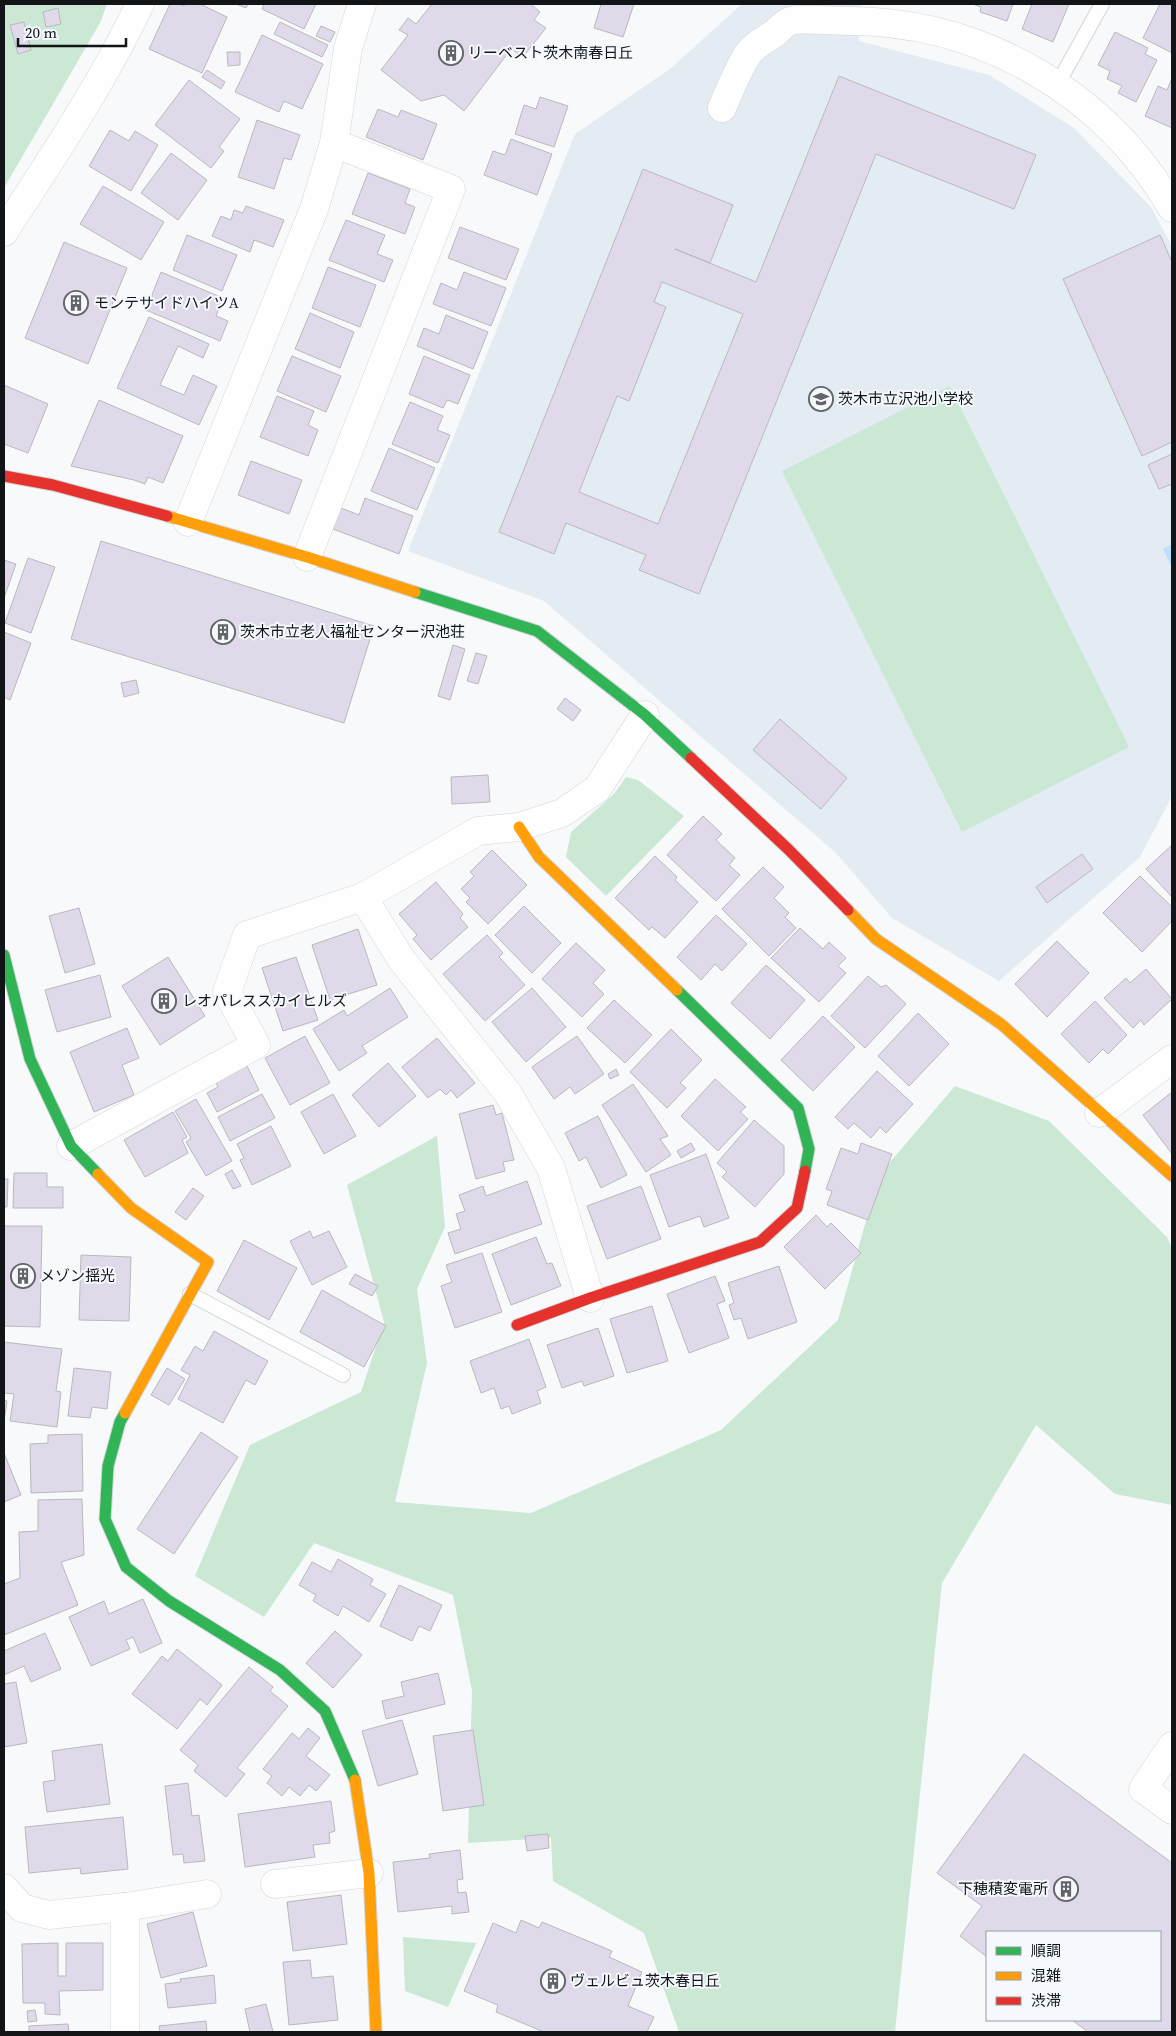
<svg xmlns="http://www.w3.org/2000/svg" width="1176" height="2036" viewBox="0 0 1176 2036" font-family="'Source Serif 4','Noto Sans JP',serif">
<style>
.built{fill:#e3ebf3}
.green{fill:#cae8d3}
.water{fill:#bfe0fc}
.building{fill:#e0d9ea;stroke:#b9b9bc;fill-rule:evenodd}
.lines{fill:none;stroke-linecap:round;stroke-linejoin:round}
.lane-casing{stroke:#d3d6d8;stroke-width:16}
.street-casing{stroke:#d3d6d8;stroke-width:29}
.fast-casing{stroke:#d3d6d8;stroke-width:13}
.slow-casing{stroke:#d3d6d8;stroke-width:13}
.jam-casing{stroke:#d3d6d8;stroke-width:13}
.lane{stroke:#fefefe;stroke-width:14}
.street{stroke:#fefefe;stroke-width:28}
.fast{stroke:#30b455;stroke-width:11}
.slow{stroke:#ff9f0a;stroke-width:11}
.jam{stroke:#e5322d;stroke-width:11}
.labels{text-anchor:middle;stroke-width:4;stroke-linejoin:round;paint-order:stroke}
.poi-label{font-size:15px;fill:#111518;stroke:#f5f9fd;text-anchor:start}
</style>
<rect width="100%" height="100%" fill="#f7f9fb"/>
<path class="built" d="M742,4H861L859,41L989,75L1074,128L1151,207L1172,246V796L1140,857L999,981L892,918L836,853L544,601L408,551L575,134L670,69Z"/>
<g class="green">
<path d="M4,4H107L100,23L4,188Z"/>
<path d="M950,386L1129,747L962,832L782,471Z"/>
<path d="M626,777L638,780L684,816L606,896L566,857L571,832L614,794Z"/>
<path d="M955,1086L1049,1121L1167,1237L1172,1248V1505L1115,1494L1036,1425L942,1583L895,2032H679L644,1933L553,1881L551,1838L468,1843L472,1691L453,1595L314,1543L264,1617L195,1576L250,1445L361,1392L384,1322L347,1185L437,1136L445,1227L417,1289L427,1363L395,1502L531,1513L721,1430L838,1320L879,1175Z"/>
<path d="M403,1937L476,1943L448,2007L405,1991Z"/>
</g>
<path class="water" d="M1172,544V568L1163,549Z"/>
<g class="building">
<path d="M170,4H179L184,6L185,4H200L227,17L202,73L149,49Z"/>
<path d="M236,4H248L246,8Z"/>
<path d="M264,4H316L304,29L262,9Z"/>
<path d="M432,4H534L532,5L540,12L534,20L546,28L523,57L511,49L464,111L444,95L421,101L381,70L408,35L399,30L408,18L416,24Z"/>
<path d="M601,4H634L623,37L594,28Z"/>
<path d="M976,4H1013L1007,21L980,12L981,7L975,5Z"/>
<path d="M1032,4H1069L1053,42L1022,29Z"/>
<path d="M1160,4H1172V53L1143,38Z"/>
<path d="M58,8L61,24L46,27L43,12Z"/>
<path d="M24,22L31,50L18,54L10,25Z"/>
<path d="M280,22L328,45L322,57L274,34Z"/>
<path d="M321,26L335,32L330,42L316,36Z"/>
<path d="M1115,32L1148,48L1145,54L1157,60L1136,102L1118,93L1122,86L1107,79L1110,71L1098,65Z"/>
<path d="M262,35L323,64L302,109L284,101L279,112L235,92Z"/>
<path d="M227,52H240V65L228,66Z"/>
<path d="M207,70L225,82L221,89L202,77Z"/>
<path d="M839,76L1036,155L1014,209L876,154L699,594L639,570L646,555L566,523L554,554L499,532L643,169L733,205L710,263L675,249L756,282ZM662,282L743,314L658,524L579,492L617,396L629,401L666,307L654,302Z"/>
<path d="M1172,78V128L1145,116L1158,86L1167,90Z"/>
<path d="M189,80L240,119L219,147L224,151L211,168L155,125Z"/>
<path d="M540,97L568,106L554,147L515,134L524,105L536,109Z"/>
<path d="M378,109L398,117L401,110L437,124L423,160L366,137Z"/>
<path d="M257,120L300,135L291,160L284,158L274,189L238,177Z"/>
<path d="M110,130L129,141L135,131L158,145L131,191L89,166Z"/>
<path d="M511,139L552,154L537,195L484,175L493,151L505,155Z"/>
<path d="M171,153L207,180L178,220L141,193Z"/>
<path d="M368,173L410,189L405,203L415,207L405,234L352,214Z"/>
<path d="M103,186L164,222L141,260L80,224Z"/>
<path d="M246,206L284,220L273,247L254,240L250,252L212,236L221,216L231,220L234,210L243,213Z"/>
<path d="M346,220L385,235L377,254L393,260L384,282L329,260Z"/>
<path d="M460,227L519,249L506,280L448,258Z"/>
<path d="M187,235L237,255L222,291L173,270Z"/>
<path d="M1160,235L1172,262V442L1142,456L1063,279Z"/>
<path d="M64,242L127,268L88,364L25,338Z"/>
<path d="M328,267L376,285L360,327L312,308Z"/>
<path d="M161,272L223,298L216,316L228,321L220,341L146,310Z"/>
<path d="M464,272L506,288L491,326L433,304L441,283L457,290Z"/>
<path d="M310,313L354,332L340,368L295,349Z"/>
<path d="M446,315L488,332L473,369L417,346L424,328L439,334Z"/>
<path d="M149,317L209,344L203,358L178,346L160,385L184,395L193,375L217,386L199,425L117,388Z"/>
<path d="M292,356L341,376L326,412L277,391Z"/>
<path d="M424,356L470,375L458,404L447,400L443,408L409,394Z"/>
<path d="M4,385L48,404L28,453L4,444Z"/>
<path d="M277,396L314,411L308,425L318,430L308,456L260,437Z"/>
<path d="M99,400L183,436L163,483L148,477L145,484L134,480L71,466Z"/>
<path d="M410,402L443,416L437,430L450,435L438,463L392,444Z"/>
<path d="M389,448L435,468L417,510L371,491Z"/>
<path d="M1172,454V484L1159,489L1148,465Z"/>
<path d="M251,461L302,480L289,514L238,495Z"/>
<path d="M365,498L413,516L399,554L333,529L341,508L359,515Z"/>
<path d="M101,541L374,626L344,723L71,639Z"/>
<path d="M28,558L55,567L31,633L5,623Z"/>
<path d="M4,560L16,564L4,598Z"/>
<path d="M4,632L31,643L10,700L4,697Z"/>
<path d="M453,645L465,649L450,700L438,696Z"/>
<path d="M476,653L487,656L478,684L467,681Z"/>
<path d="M136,680L139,693L124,697L121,683Z"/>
<path d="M565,698L581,710L573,721L557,709Z"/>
<path d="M780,719L847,778L821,809L753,750Z"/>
<path d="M488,775L490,802L452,804L451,777Z"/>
<path d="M703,816L722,834L716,840L735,858L729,865L740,875L716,901L667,855Z"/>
<path d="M1172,845V897L1146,869Z"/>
<path d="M492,850L527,885L488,924L466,902L470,898L461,889L474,876L470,872Z"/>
<path d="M1082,854L1093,869L1047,903L1036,887Z"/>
<path d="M655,856L677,877L675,880L698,902L665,938L652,927L649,930L615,898Z"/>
<path d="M763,867L784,887L774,898L789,913L785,917L796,928L769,956L722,909Z"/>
<path d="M1140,876L1172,907V921L1142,952L1103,913Z"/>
<path d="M436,882L463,914L460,918L468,927L431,960L413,939L417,935L399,914Z"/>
<path d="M524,906L561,943L532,973L495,935Z"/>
<path d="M79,908L95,964L65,973L49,916Z"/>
<path d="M716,915L747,944L722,971L715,964L701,980L677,957Z"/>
<path d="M800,928L823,949L829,942L846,958L838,966L846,973L819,1002L771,958Z"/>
<path d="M358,929L377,985L330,1000L312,945Z"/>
<path d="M487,935L503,953L499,957L525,985L485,1021L443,974Z"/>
<path d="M1057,941L1089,973L1047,1017L1015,984Z"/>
<path d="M576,943L605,970L593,983L604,994L582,1017L542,979Z"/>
<path d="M168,957L205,1016L160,1045L122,986Z"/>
<path d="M296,957L318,1020L283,1031L262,968Z"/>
<path d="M766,965L805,1000L770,1039L731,1003Z"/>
<path d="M1146,969L1172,999L1144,1025L1141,1020L1133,1028L1104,998L1126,978L1130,983Z"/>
<path d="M100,975L111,1017L57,1032L45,990Z"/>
<path d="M868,976L881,987L886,985L906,1004L865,1048L831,1016Z"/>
<path d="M390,988L408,1017L362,1046L367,1053L339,1071L313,1029L344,1010L347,1016Z"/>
<path d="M532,988L566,1027L526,1062L492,1022Z"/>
<path d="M614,1000L652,1035L625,1063L587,1028Z"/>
<path d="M1095,1001L1127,1035L1108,1054L1103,1049L1089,1063L1061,1034Z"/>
<path d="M918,1013L949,1044L909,1086L878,1056Z"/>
<path d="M823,1016L855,1047L813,1091L781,1060Z"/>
<path d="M127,1028L139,1058L122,1065L134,1095L94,1112L70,1052Z"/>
<path d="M671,1029L702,1060L680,1083L686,1088L667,1108L630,1072Z"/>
<path d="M305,1036L330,1083L290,1105L265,1058Z"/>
<path d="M577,1036L604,1074L575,1094L570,1087L554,1099L532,1067Z"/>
<path d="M437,1038L475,1083L457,1098L451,1090L446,1095L440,1089L428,1098L402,1067Z"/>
<path d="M388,1063L416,1096L379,1127L352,1095Z"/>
<path d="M247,1066L259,1090L217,1112L207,1093L218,1087L216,1082Z"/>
<path d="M616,1069L619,1075L610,1079L608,1074Z"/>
<path d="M877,1071L913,1104L886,1133L880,1127L871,1138L854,1123L848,1129L835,1117Z"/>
<path d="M715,1079L746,1107L740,1112L748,1119L718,1151L681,1116Z"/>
<path d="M633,1084L668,1136L660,1139L671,1155L646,1172L602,1105Z"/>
<path d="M1172,1092V1154L1143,1115Z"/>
<path d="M262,1094L275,1118L230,1141L218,1117Z"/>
<path d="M333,1094L356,1136L324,1154L301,1112Z"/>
<path d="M196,1099L232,1161L206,1176L186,1142L191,1138L175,1111Z"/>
<path d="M493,1105L496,1115L502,1113L514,1160L503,1162L505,1171L476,1179L459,1114Z"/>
<path d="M173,1112L187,1137L182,1140L188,1153L145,1177L124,1140Z"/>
<path d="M598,1116L627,1175L601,1188L586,1157L579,1161L565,1133Z"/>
<path d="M754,1120L784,1146V1174L755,1207L722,1177L727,1172L717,1163Z"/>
<path d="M271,1126L291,1166L252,1185L240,1160L244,1158L237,1144Z"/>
<path d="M691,1143L695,1150L681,1158L677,1151Z"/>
<path d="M861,1143L892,1154L868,1220L827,1205L832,1191L826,1189L841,1148L858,1154Z"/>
<path d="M706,1154L729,1218L704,1227L700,1216L669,1227L650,1175Z"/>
<path d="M232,1170L241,1186L233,1189L225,1174Z"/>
<path d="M14,1173H47V1187H63V1208H13Z"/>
<path d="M4,1179H8L7,1207H4Z"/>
<path d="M527,1181L542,1224L455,1254L448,1233L461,1229L456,1214L465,1211L459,1195L483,1186L486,1196Z"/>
<path d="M641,1186L661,1239L607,1259L587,1206Z"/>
<path d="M193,1188L204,1196L186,1220L175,1212Z"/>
<path d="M816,1215L827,1227L831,1223L861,1253L825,1289L784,1247Z"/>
<path d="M4,1226H42L40,1327L4,1326Z"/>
<path d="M310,1231L313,1238L329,1231L347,1267L312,1285L290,1241Z"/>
<path d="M536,1237L547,1264L552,1263L561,1286L511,1305L492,1254Z"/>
<path d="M244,1240L297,1268L269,1320L217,1291Z"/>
<path d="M482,1253L502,1312L455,1328L441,1286L452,1282L446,1265Z"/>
<path d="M81,1255L131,1257L129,1321L79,1320Z"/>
<path d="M779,1266L797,1322L748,1339L741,1318L734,1320L729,1305L734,1303L728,1283Z"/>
<path d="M355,1274L378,1286L372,1296L349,1284Z"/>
<path d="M715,1276L725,1301L717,1304L729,1338L689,1353L667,1294Z"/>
<path d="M322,1290L386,1326L364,1367L300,1332Z"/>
<path d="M652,1306L668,1361L627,1373L610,1319Z"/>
<path d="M598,1328L614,1376L584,1386L582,1381L562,1388L547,1345Z"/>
<path d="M214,1331L268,1361L255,1385L246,1380L223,1423L178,1399L190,1375L181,1370L195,1346L203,1351Z"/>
<path d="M529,1339L546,1387L537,1391L541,1403L512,1414L509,1406L501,1409L494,1388L481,1393L470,1361Z"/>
<path d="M4,1342L62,1349L56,1391L61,1392L57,1427L10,1421L14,1394L4,1393Z"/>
<path d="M74,1368L111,1372L107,1409L92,1407L90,1418L68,1416Z"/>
<path d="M167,1368L185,1379L169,1405L151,1395Z"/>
<path d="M4,1400L7,1401L4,1422Z"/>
<path d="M201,1432L238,1457L174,1554L137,1529Z"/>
<path d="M82,1434L83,1491L31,1493L30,1444L48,1443V1435Z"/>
<path d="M4,1453L21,1495L4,1502Z"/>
<path d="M82,1499L84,1555L61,1562L78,1605L4,1635V1584L20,1578L19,1532L38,1531V1500Z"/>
<path d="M338,1559L373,1579L370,1585L386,1594L369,1622L343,1606L338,1616L313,1601L316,1595L299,1585L312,1562L331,1572Z"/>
<path d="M399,1585L442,1605L430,1631L419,1626L412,1641L380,1626Z"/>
<path d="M143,1599L162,1643L140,1653L133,1637L126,1640L130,1649L91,1666L69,1617L104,1601L109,1614Z"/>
<path d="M335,1631L362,1655L333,1688L306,1663Z"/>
<path d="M45,1633L61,1669L31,1682L24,1666L4,1675V1651Z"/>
<path d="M177,1649L222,1685L207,1705L200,1699L177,1729L132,1694L162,1656L168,1661Z"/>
<path d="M249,1667L273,1687L270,1691L288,1706L237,1768L245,1774L226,1797L194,1771L198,1765L180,1750Z"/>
<path d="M438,1673L445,1704L386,1719L382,1701L404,1696L401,1682Z"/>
<path d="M16,1682L27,1743L4,1747V1684Z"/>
<path d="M402,1720L418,1774L378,1786L362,1731Z"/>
<path d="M308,1728L320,1738L306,1756L330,1775L316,1791L309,1785L300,1796L289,1787L282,1796L267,1783L272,1776L263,1769L292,1733L299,1739Z"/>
<path d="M473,1730L484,1805L443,1811L433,1736Z"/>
<path d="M102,1744L110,1804L47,1812L43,1782L55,1780L52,1751Z"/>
<path d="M1024,1754L1172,1863V2032H1088L1072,2020H1160V1932H987V1957L960,1936L982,1906L937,1873Z"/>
<path d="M188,1783L192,1816L199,1815L205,1861L184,1863L183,1854L173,1855L165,1786Z"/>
<path d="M331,1801L335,1831L329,1833L330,1843L313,1845L315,1857L245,1867L238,1814Z"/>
<path d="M123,1817L128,1869L81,1874L80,1868L29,1873L25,1827Z"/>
<path d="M548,1834L549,1848L527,1851L525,1836Z"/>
<path d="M460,1850L463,1879L457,1880L458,1893L466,1892L469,1912L452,1914V1906L398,1912L393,1862L430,1858L429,1854Z"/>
<path d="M341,1895L347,1944L293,1951L287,1902Z"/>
<path d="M193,1912L207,1966L161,1978L147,1924Z"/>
<path d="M521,1920L539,1928L542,1922L612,1951L609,1957L642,1972L628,2006L654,2017L647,2032H544L496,2012L498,2005L464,1991L493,1923L516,1933Z"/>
<path d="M58,1943V1976H66V1943H103V1990L59,1991L60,2015L45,2014V2003H23L22,1944Z"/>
<path d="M310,1960L312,1978L333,1976L338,2020L289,2025L283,1962Z"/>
<path d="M214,1975L216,2003L168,2008L165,1984L181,1982L180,1979Z"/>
<path d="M266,2004L273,2032H250L245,2009Z"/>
<path d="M35,2010L37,2021L28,2022L27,2011Z"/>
<path d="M206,2021L207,2032H160L159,2026Z"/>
<path d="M68,2024L69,2032H29V2026Z"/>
</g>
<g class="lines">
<defs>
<g id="lane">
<path d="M1057,85L1102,4"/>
<path d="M190,1294L343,1375"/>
</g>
<g id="street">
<path d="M722,108C730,91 737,70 748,54C754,45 767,39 775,33C779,29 785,23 790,21C797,18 840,21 851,21C983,22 1106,94 1172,208"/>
<path d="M4,232C52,158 102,84 140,4"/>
<path d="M188,522L314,209L334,143L348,48L362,4"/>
<path d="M307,557L451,189L334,143"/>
<path d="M363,897L401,959L507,1092L551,1168L590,1298"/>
<path d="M1099,1113L1172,1059"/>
<path d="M71,1146L256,1045L227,992L247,935L363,897L478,831L519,827L562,813L597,789L645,715"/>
<path d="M1172,1746L1143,1789L1172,1810"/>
<path d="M275,1884L369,1873"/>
<path d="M4,1888L22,1908L49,1915L125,1907L207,1894"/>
<path d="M125,1907V2032"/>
</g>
<g id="fast">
<path d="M415,592L537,631L645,715L691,758"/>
<path d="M4,955L30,1059L71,1146L98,1174"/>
<path d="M677,990L798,1108L809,1149L805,1171"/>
<path d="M125,1413L120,1422L108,1466L105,1519L126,1567L169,1601L280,1670L325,1711L355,1780"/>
</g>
<g id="slow">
<path d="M167,516L307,557L415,592"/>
<path d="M519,827L539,857L677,990"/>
<path d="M848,910L876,939L1001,1024L1172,1176"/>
<path d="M98,1174L131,1208L208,1262L125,1413"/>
<path d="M355,1780L369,1873L376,2032"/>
</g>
<g id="jam">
<path d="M4,476L53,485L167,516"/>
<path d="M691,758L788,849L848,910"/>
<path d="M517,1325L590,1298L760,1242L797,1208L805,1171"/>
</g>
</defs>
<use href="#lane" class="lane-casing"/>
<use href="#street" class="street-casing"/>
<use href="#fast" class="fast-casing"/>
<use href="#slow" class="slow-casing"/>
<use href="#jam" class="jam-casing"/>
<use href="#lane" class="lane"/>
<use href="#street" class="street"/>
<use href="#fast" class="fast"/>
<use href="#slow" class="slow"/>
<use href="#jam" class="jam"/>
</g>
<defs>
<symbol id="building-ring" viewBox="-11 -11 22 22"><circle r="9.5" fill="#f5f9fd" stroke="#626567" stroke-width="1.5"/><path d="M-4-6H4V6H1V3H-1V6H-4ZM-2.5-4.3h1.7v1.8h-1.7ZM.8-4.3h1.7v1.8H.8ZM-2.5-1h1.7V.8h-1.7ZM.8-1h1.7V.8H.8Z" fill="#626567"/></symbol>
<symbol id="school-ring" viewBox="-11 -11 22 22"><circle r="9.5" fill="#f5f9fd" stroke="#626567" stroke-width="1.5"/><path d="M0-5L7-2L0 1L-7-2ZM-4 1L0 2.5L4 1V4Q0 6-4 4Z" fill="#626567"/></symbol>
</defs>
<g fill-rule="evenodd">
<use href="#building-ring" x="437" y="39" width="28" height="28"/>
<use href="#building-ring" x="62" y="289" width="28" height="28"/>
<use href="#school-ring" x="807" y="385" width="28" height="28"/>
<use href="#building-ring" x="209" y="618" width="28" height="28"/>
<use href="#building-ring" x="150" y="987" width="28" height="28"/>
<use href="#building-ring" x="9" y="1262" width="28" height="28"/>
<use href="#building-ring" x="1052" y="1875" width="28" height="28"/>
<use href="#building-ring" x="539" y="1967" width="28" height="28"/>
</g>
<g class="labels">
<g class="poi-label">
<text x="468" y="58">リーベスト茨木南春日丘</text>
<text x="94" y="308">モンテサイドハイツA</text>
<text x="838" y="404">茨木市立沢池小学校</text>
<text x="240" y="637">茨木市立老人福祉センター沢池荘</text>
<text x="182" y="1006">レオパレススカイヒルズ</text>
<text x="40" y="1281">メゾン揺光</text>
<text x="1048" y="1894" text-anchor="end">下穂積変電所</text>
<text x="570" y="1986">ヴェルビュ茨木春日丘</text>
</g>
</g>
<rect width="1176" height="2036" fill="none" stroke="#111518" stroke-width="10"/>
<rect x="986" y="1931" width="175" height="90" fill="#f5f9fd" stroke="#9a9ea1"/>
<rect x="996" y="1947" width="25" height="8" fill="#30b455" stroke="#9a9ea1"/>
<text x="1031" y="1956" font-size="15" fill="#111518">順調</text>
<rect x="996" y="1972" width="25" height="8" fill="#ff9f0a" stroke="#9a9ea1"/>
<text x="1031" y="1981" font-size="15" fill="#111518">混雑</text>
<rect x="996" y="1997" width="25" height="8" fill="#e5322d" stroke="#9a9ea1"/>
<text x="1031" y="2006" font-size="15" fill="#111518">渋滞</text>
<path d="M18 38v8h108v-8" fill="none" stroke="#111518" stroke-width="2.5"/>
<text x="25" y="38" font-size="15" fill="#111518" stroke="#f5f9fd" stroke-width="4" paint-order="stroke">20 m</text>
</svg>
